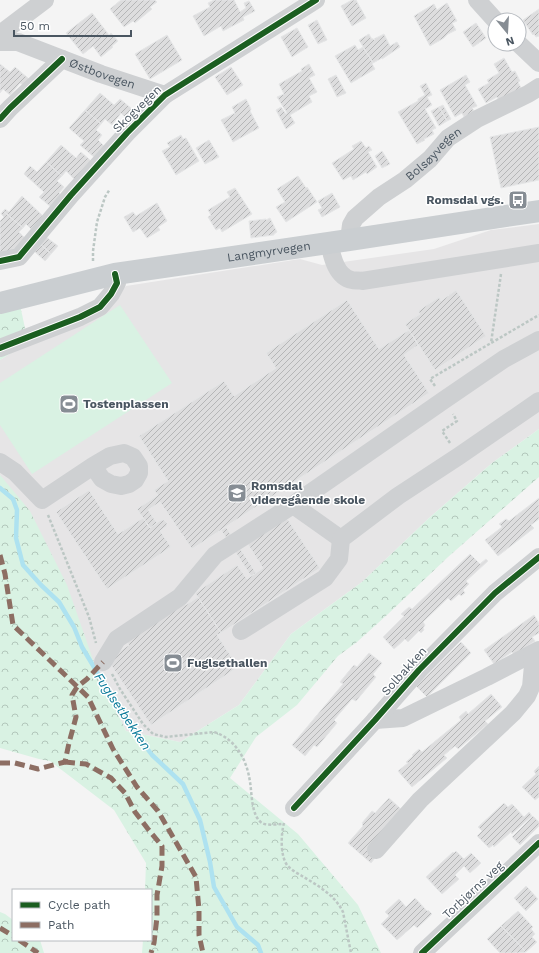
<svg xmlns="http://www.w3.org/2000/svg" width="539" height="953" viewBox="0 0 539 953" font-family="'Work Sans',sans-serif">
<style>
.education{fill:#e6e5e6}
.forest{fill:url(#forest-crowns)}
.pitch{fill:#d9f2e3}
.lines{fill:none;stroke-linecap:round;stroke-linejoin:round}
.stream{stroke:#aee2f0;stroke-width:4.5}
.building{fill:url(#building-hatch);stroke:#e5e6e7}
.path{stroke:#bcc7c4;stroke-width:2.5;stroke-dasharray:3 2;stroke-linecap:butt}
.minor{stroke:#ced0d2;stroke-width:18}
.major{stroke:#caced1;stroke-width:22}
.quiet{stroke:#8d6e63;stroke-width:5;stroke-dasharray:10 5;stroke-linecap:butt}
.cycleway-casing{stroke:#fff;stroke-width:8}
.cycleway{stroke:#1b5e20;stroke-width:6}
.labels{text-anchor:middle;stroke-width:3;stroke-linejoin:round;paint-order:stroke}
.street-label{font-size:12px;fill:#4a5661;stroke:#fff}
.poi-label{font-size:12px;font-weight:bold;fill:#4a5661;stroke:#fff;text-anchor:start}
.water-label{font-size:13px;font-style:italic;fill:#0c7c9b;stroke:#fff}
</style>
<defs>
<pattern id="forest-crowns" width="20" height="18" patternUnits="userSpaceOnUse"><rect width="20" height="18" fill="#d9f2e3"/><path d="M2 6a3 3 0 1 1 6 0M12 15a3 3 0 1 1 6 0" fill="none" stroke="#b2c7bb"/></pattern>
<pattern id="building-hatch" width="6" height="6" patternUnits="userSpaceOnUse"><rect width="6" height="6" fill="#ddddde"/><path d="M-1 1l2-2M0 6l6-6M5 7l2-2" fill="none" stroke="#b5b6b7"/></pattern>
</defs>
<rect width="100%" height="100%" fill="#f4f4f4"/>
<path class="education" d="M539,224V429L492,463L429,518L362,582L291,634L239,705L180,742L126,731L97,671L0,475V360L28,342L109,307L126,286L300,259L322,265L434,249L491,230Z"/>
<g class="forest">
<path d="M20,305L28,342L0,360V308Z"/>
<path d="M539,429V477L448,557L388,614L357,642L338,656L297,705L256,737L230,778L298,834L358,905L381,953H142L143,940H151V890H145L146,863L114,810L50,761L39,759L0,748V475L30,511L67,585L97,671L126,731L180,742L239,705L291,634L362,582L429,518L492,463Z"/>
<path d="M0,912L5,914L13,920V940H40L44,953H0Z"/>
</g>
<path class="pitch" d="M120,305L172,383L32,474L0,425V383Z"/>
<g class="lines">
<path class="stream" d="M0,488L13,499L17,510L16,538L23,565L41,585L59,602L74,627L82,647L125,719L152,755L183,784L200,820L210,862L214,887L237,927L258,945L261,953"/>
</g>
<g class="building">
<path d="M121,0H155L157,2L150,7L152,9L135,23L133,21L124,27L110,9Z"/>
<path d="M214,0H234L240,12L246,8L244,3L249,1L255,11L243,17L244,20L223,31L221,26L204,36L193,16L210,7L208,3Z"/>
<path d="M352,0H356L366,18L352,26L341,6Z"/>
<path d="M447,3L457,21L452,23L456,30L448,34L444,38L430,46L414,16L434,4L437,10Z"/>
<path d="M539,9V36L536,37L534,34L533,35L523,20Z"/>
<path d="M92,13L109,35L111,33L118,41L112,46L113,47L101,57L93,46L83,54L66,33Z"/>
<path d="M317,20L327,40L318,44L308,25Z"/>
<path d="M476,23L486,38L473,47L463,32Z"/>
<path d="M297,28L308,47L292,57L281,37Z"/>
<path d="M369,34L371,38L375,40L374,39L384,34L390,46L397,42L400,47L382,59V58L373,63L359,40Z"/>
<path d="M167,35L182,60L150,79L135,54Z"/>
<path d="M355,45L358,50L363,47L373,63L372,64L375,69L351,83L335,56Z"/>
<path d="M504,58L512,72L515,71L520,81L518,82L521,88L499,101L497,97L486,103L478,89L489,83L487,80L499,73L494,64Z"/>
<path d="M0,64L10,72L15,67L29,79L23,85L20,83L10,95L3,89L0,93Z"/>
<path d="M309,64L315,75L309,78L317,92L309,96L312,102L290,115L295,123L286,129L276,110L281,107L286,114L287,113L277,97L284,94L279,84L302,71L301,69Z"/>
<path d="M231,67L243,85L227,95L215,77Z"/>
<path d="M336,75L346,93L337,97L328,79Z"/>
<path d="M466,75L470,82L465,85L477,106L472,108L474,111L464,117L462,113L455,117L440,90Z"/>
<path d="M426,83L432,95L427,97L432,105L425,109L436,128L432,130L434,134L424,139L425,140L417,144L398,112L418,101V99L425,95L420,86Z"/>
<path d="M100,93L114,105L120,99L132,109L125,117L121,113L112,125L105,119L101,124L85,110Z"/>
<path d="M246,99L251,109L250,111L259,128L233,142L221,120L235,113L232,107Z"/>
<path d="M443,105L451,119L447,121L439,107Z"/>
<path d="M439,107L447,121L439,126L431,111Z"/>
<path d="M85,110L101,124L96,130L102,135L98,140L104,146L94,157L80,145L84,141L69,128Z"/>
<path d="M539,127V180L501,188L490,137Z"/>
<path d="M181,135L183,139L186,138L199,161L176,175L162,151L170,147L167,143Z"/>
<path d="M209,140L219,157L205,164L196,148Z"/>
<path d="M361,141L366,148L369,146L372,150L368,152L377,167L367,174L366,172L353,180L351,176L343,180L332,163L354,149L352,146Z"/>
<path d="M61,145L76,158L81,152L91,161L75,180L66,171L62,176L46,162Z"/>
<path d="M382,151L390,164L382,168L375,156Z"/>
<path d="M46,162L62,176L57,181L64,187L59,193L61,195L51,207L39,197L44,192L24,174L30,166L37,172Z"/>
<path d="M298,176L306,188L307,187L317,202L286,222L276,207L285,202L277,189Z"/>
<path d="M235,188L252,214L222,232L220,228L216,230L208,217L211,215L208,210L230,197L227,192Z"/>
<path d="M332,193L340,207L322,217L318,210L322,208L318,201Z"/>
<path d="M22,196L44,217L32,230L26,224L23,228L3,211L5,209L9,212Z"/>
<path d="M157,203L167,221L158,227L160,230L147,238L140,228L133,232L124,217L133,212L136,216Z"/>
<path d="M3,211L23,228L19,232L25,238L14,251L0,253V221L4,217L1,214Z"/>
<path d="M270,218L277,232L274,234V235L251,238L249,221L266,219V220Z"/>
<path d="M46,237L58,246L51,254L40,244Z"/>
<path d="M40,244L51,254L45,261L34,251Z"/>
<path d="M456,290L486,336L435,370L405,324L420,314L418,311L439,297L441,301Z"/>
<path d="M347,300L379,349L409,330L418,345L404,355L429,393L192,549L160,502L148,510L157,523L150,528L137,509L158,495L154,490L168,481L139,436L224,381L234,396L276,368L266,353Z"/>
<path d="M89,490L118,534L143,518L150,528L161,520H164L167,523V526L160,531L171,547L107,589L56,512Z"/>
<path d="M539,498V519L531,525L534,528L498,556L485,540L502,527L499,524L506,519L509,521Z"/>
<path d="M286,517L320,568L221,633L195,593L237,565L247,579L263,568L247,543Z"/>
<path d="M226,527L256,573L251,576L221,530Z"/>
<path d="M470,554L480,564L486,559L488,561L466,581L469,584L463,590L465,593L461,596L459,594L451,601L448,598L423,622L425,625L423,628L424,630L421,633L419,631L408,642L405,639L394,649L383,637L404,616L401,614L409,607L412,609Z"/>
<path d="M198,597L221,633L217,635L238,667L151,725L107,659L129,645L124,637L182,599L186,605Z"/>
<path d="M534,615L539,623V633L532,637L535,641L514,655L512,652L494,664L484,650Z"/>
<path d="M461,642L471,653L427,697L416,686Z"/>
<path d="M369,653L382,663L373,674L376,677L356,701L352,699L334,720L337,723L317,747L314,745L305,756L292,745L343,684L340,682L354,665L357,667Z"/>
<path d="M491,694L502,707L485,721L488,724L458,749L455,746L444,755L447,758L412,787L398,771L408,763L406,762L413,756L412,755L419,749L422,752L461,720L459,717L466,711L468,714Z"/>
<path d="M539,766V797L535,800L522,787L536,774L534,771Z"/>
<path d="M389,798L404,812L378,854L371,863L348,843L363,826L362,825L363,824L362,823L372,811L375,813Z"/>
<path d="M504,803L508,807L512,804L524,817L529,812L532,816L512,834L511,832L494,847L493,845L489,848L477,836L482,831L478,827Z"/>
<path d="M533,816L539,822V826L520,845L512,837Z"/>
<path d="M456,851L464,859L471,853L481,863L470,873L464,866L455,875L459,879L442,894L426,877L453,852L454,853Z"/>
<path d="M526,886L538,899L526,911L514,898Z"/>
<path d="M415,898L427,911L428,910L432,914L417,928L414,925L397,940L381,924L389,916L385,912L399,899L406,907Z"/>
<path d="M518,911L533,927L531,929L535,934L532,937L537,942L526,952L501,926Z"/>
<path d="M501,926L526,952L517,953L516,952L515,953H500L487,939Z"/>
</g>
<g class="lines">
<g class="path">
<path d="M93,261V251L97,222L105,197L110,189"/>
<path d="M501,274L491,343L539,315"/>
<path d="M435,386L430,379L491,343"/>
<path d="M450,443L442,431L457,421L453,414"/>
<path d="M48,515L89,617L96,643"/>
<path d="M112,674L120,689L143,724L153,734L166,737L214,732C236,739 247,760 250,782C252,793 251,816 262,823C268,826 277,824 283,824"/>
<path d="M284,823C281,834 280,855 287,865C291,870 297,873 302,876C317,885 335,895 343,912L351,953"/>
</g>
<g class="minor">
<path d="M477,0L495,20"/>
<path d="M0,34L45,0"/>
<path id="s1" d="M0,42H18L101,74L165,95"/>
<path d="M519,44L539,63"/>
<path d="M0,119L10,108L62,59"/>
<path id="s2" d="M349,240L351,225L355,218L379,197L405,180L430,159L448,138L477,119L528,94L539,87"/>
<path d="M329,243C332,256 336,277 352,280C355,281 359,280 362,281L539,253"/>
<path d="M0,261L19,257L71,195L127,133L165,95L316,0"/>
<path d="M0,348L80,317L100,307L111,294L117,283L115,274"/>
<path d="M0,462L15,472L42,500L93,466L110,456L124,453L133,457L139,466V473L135,480L129,484L121,486L111,484L102,479L93,466"/>
<path d="M293,505L341,539"/>
<path d="M241,631L325,578L339,559L341,539L398,496L459,456L539,401"/>
<path d="M103,662L117,639L180,597L215,555L293,505L444,400L504,359L539,340"/>
<path d="M375,720L403,718L487,677L539,650"/>
<path d="M294,808L375,720L419,670L495,593L539,557"/>
<path d="M376,850L420,800L513,713L527,696L531,687L533,665L532,654"/>
<path d="M422,953L539,843"/>
</g>
<path class="major" id="s3" d="M0,303L115,274L349,240L539,211"/>
<g class="quiet">
<path d="M0,555L5,574L13,625L88,697L113,749L137,787L158,811L196,877L199,910V935L203,953"/>
<path d="M65,762L86,764L111,778L125,793L135,812L148,829L162,846V866L157,895V917L154,943L151,953"/>
<path d="M0,763H15L38,769L65,762L69,743L76,717L72,695L77,687L87,679L103,662"/>
<path d="M0,928L13,936"/>
<path d="M19,940L38,953"/>
</g>
<defs>
<g id="cycleway">
<path d="M0,119L10,108L62,59"/>
<path d="M0,261L19,257L71,195L127,133L165,95L316,0"/>
<path d="M0,348L80,317L100,307L111,294L117,283L115,274"/>
<path d="M294,808L375,720L419,670L495,593L539,557"/>
<path d="M422,953L539,843"/>
</g>
</defs>
<use href="#cycleway" class="cycleway-casing"/>
<use href="#cycleway" class="cycleway"/>
</g>
<defs>
<symbol id="bus-square" viewBox="-11 -11 22 22"><rect x="-9" y="-9" width="18" height="18" rx="4" fill="#868d94" stroke="#fff"/><path d="M-5-6H5V4H4V6H2V4H-2V6H-4V4H-5ZM-3.5-4V0h7V-4ZM-3.5 1.2v1.5H-2V1.2ZM2 1.2v1.5H3.5V1.2Z" fill="#fff"/></symbol>
<symbol id="stadium-square" viewBox="-11 -11 22 22"><rect x="-9" y="-9" width="18" height="18" rx="4" fill="#868d94" stroke="#fff"/><path d="M0-5a6.5 5 0 1 0 0 10a6.5 5 0 1 0 0-10ZM-3.5-1.8h7v3.6h-7Z" fill="#fff"/></symbol>
<symbol id="school-square" viewBox="-11 -11 22 22"><rect x="-9" y="-9" width="18" height="18" rx="4" fill="#868d94" stroke="#fff"/><path d="M0-5L7-2L0 1L-7-2ZM-4 1L0 2.5L4 1V4Q0 6-4 4Z" fill="#fff"/></symbol>
</defs>
<g fill-rule="evenodd">
<use href="#bus-square" x="507" y="189" width="22" height="22"/>
<use href="#stadium-square" x="58" y="393" width="22" height="22"/>
<use href="#school-square" x="226" y="482" width="22" height="22"/>
<use href="#stadium-square" x="162" y="652" width="22" height="22"/>
</g>
<g class="labels">
<g class="street-label">
<text dy="4" stroke="none"><textPath href="#s1" startOffset="108">Østbovegen</textPath></text>
<text transform="translate(137 109) rotate(-44)" y="4">Skogvegen</text>
<text dy="4" stroke="none"><textPath href="#s2" startOffset="125">Bolsøyvegen</textPath></text>
<text dy="4" stroke="none"><textPath href="#s3" startOffset="274">Langmyrvegen</textPath></text>
<text transform="translate(404 671) rotate(-48)" y="4">Solbakken</text>
<text transform="translate(473 890) rotate(-43)" y="4">Torbjørns veg</text>
</g>
<g class="poi-label">
<text x="504" y="204" text-anchor="end">Romsdal vgs.</text>
<text x="83" y="408">Tostenplassen</text>
<text x="251" y="490">Romsdal<tspan x="251" dy="14">videregående skole</tspan></text>
<text x="187" y="667">Fuglsethallen</text>
</g>
<g class="water-label">
<text transform="translate(123 711) rotate(56)" y="5">Fuglsetbekken</text>
</g>
</g>
<rect x="12" y="889" width="140" height="52" fill="#ffffff" stroke="#b7bbc0"/>
<rect x="20" y="902" width="20" height="6" fill="#1b5e20" stroke="#b7bbc0"/>
<text x="48" y="909" font-size="12" fill="#4a5661">Cycle path</text>
<rect x="20" y="922" width="20" height="6" fill="#8d6e63" stroke="#b7bbc0"/>
<text x="48" y="929" font-size="12" fill="#4a5661">Path</text>
<g transform="translate(507 32) rotate(162)"><circle r="19" fill="#ffffff" stroke="#b7bbc0"/>
<path d="M0-3L7 15L0 10L-7 15Z" fill="#868d94"/>
<text y="-6" font-size="11" font-weight="bold" text-anchor="middle" fill="#4a5661">N</text>
</g>
<path d="M14 30v6h117v-6" fill="none" stroke="#4a5661" stroke-width="2"/>
<text x="20" y="30" font-size="12" fill="#4a5661" stroke="#ffffff" stroke-width="3" paint-order="stroke">50 m</text>
</svg>
